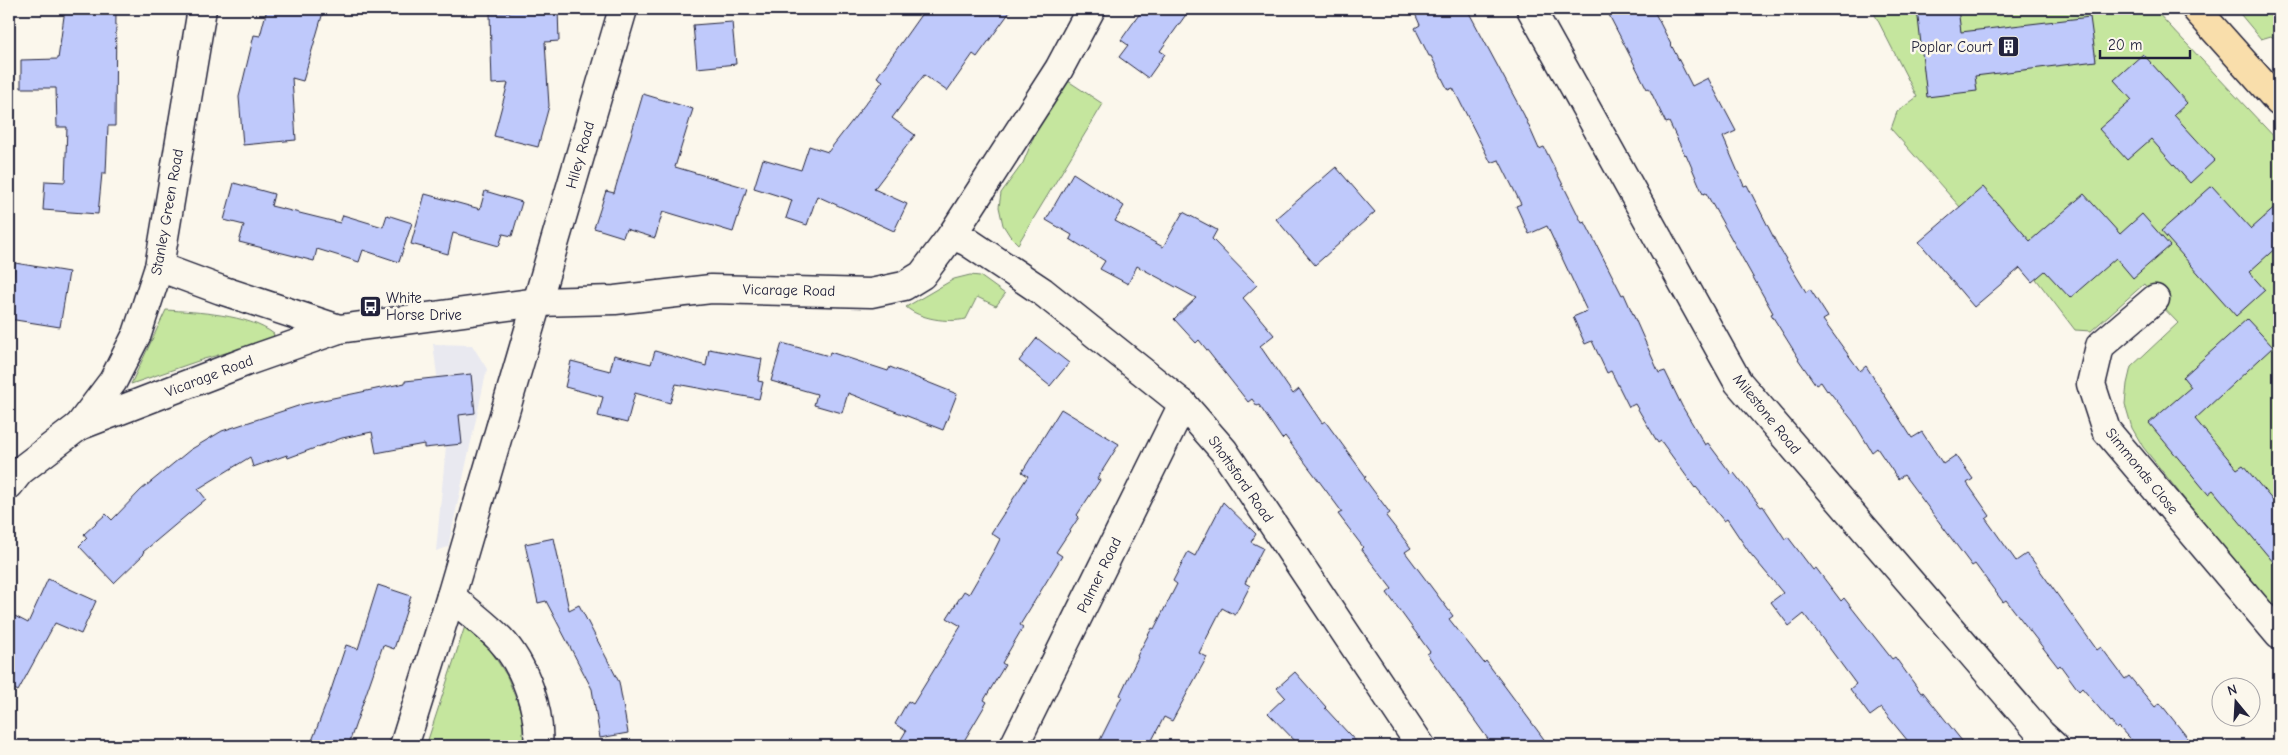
<svg xmlns="http://www.w3.org/2000/svg" width="2288" height="755" viewBox="0 0 2288 755" font-family="'Comic Neue',sans-serif">
<style>
.built{fill:#e9e9f0}
.green{fill:#c5e69e;stroke:#74846c}
.building{fill:#bfc9fb;stroke:#22223b}
.lines{fill:none;stroke-linecap:round;stroke-linejoin:round}
.minor-casing{stroke:#22223b;stroke-width:31}
.highway-casing{stroke:#22223b;stroke-width:31}
.minor{stroke:#fbf7ec;stroke-width:28}
.highway{stroke:#f9deab;stroke-width:28}
.labels{text-anchor:middle;stroke-width:5;stroke-linejoin:round;paint-order:stroke}
.poi-label{font-size:15px;fill:#22223b;stroke:#fbf7ec;text-anchor:end}
.street-label{font-size:15px;fill:#22223b;stroke:#fbf7ec}
</style>
<rect width="100%" height="100%" fill="#fbf7ec"/>
<filter id="ink" filterUnits="userSpaceOnUse"><feTurbulence type="fractalNoise" baseFrequency=".02" numOctaves="2"/><feDisplacementMap in="SourceGraphic" scale="10" xChannelSelector="R" yChannelSelector="G"/><feConvolveMatrix kernelMatrix="1 2 1 2 8 2 1 2 1" color-interpolation-filters="sRGB"/></filter>
<g filter="url(#ink)">
<path class="built" d="M433,344L472,345L487,369L448,547L436,551L446,446Z"/>
<g class="green">
<path d="M1872,9H2154L2279,142V618L2143,447L2132,428L2125,404L2127,384L2131,367L2178,323L2155,299L2144,284L2091,331L2075,330L1981,207L1968,216L1891,129L1897,112L1917,97Z"/>
<path d="M2236,9H2279V42L2271,36L2261,39Z"/>
<path d="M1065,79L1103,104L1018,244L1010,236L1003,225L999,207L1001,193L1023,163L1035,134Z"/>
<path d="M970,275L980,276L1005,294L996,306L977,297L966,319C947,323 920,319 906,307L954,279Z"/>
<path d="M166,310C197,312 248,314 274,334L272,340L204,359L131,384Z"/>
<path d="M465,626L484,640L507,676L523,717L525,746H426Z"/>
</g>
<g class="building">
<path d="M65,9H116L115,126H108L106,173H102L98,214L43,210L45,181L65,182L67,127H57L56,88H21V60L58,59Z"/>
<path d="M267,9H324L303,81L292,78L296,140L243,145L239,97L254,35L260,36Z"/>
<path d="M558,9L559,41L545,42L549,106L538,147L494,136L508,83L492,84L490,13Z"/>
<path d="M925,9H1012L977,57L973,54L947,91L924,75L892,118L915,135L874,189L907,204L894,231L817,196L807,225L786,218L792,200L754,188L763,159L801,170L809,146L828,152L883,81L877,77Z"/>
<path d="M1143,9H1190L1160,51L1165,54L1148,78L1119,57L1128,45L1121,40Z"/>
<path d="M1413,9H1467L1524,115L1539,149L1544,147L1582,223L1585,222L1622,295L1624,294L1659,373L1665,371L1682,406L1705,445L1708,443L1732,475L1734,473L1761,507L1763,506L1785,539L1788,537L1813,570L1816,568L1841,601L1844,598L1892,659L1895,657L1921,693L1923,692L1966,746H1912L1881,708L1870,716L1850,689L1856,684L1804,614L1789,626L1771,602L1783,593L1749,552L1727,519L1724,521L1696,487L1695,488L1661,441L1658,443L1635,404L1629,407L1611,371L1607,373L1592,341L1585,344L1573,317L1587,311L1547,226L1529,234L1516,206L1521,204L1499,160L1491,163L1453,88L1448,90L1431,56H1429L1415,28L1420,25Z"/>
<path d="M1606,9H1653L1692,86L1708,78L1736,131L1723,137L1744,186L1747,185L1778,246L1806,292L1810,289L1828,317L1823,320L1860,371L1866,366L1912,438L1922,432L1943,464L1956,455L1973,479L1967,483L1990,516L1986,519L2016,561L2026,554L2031,558L2097,650L2101,647L2125,679L2129,676L2155,707L2160,703L2194,746H2136L2119,727L2117,729L2082,688L2079,691L2060,665L2058,667L2006,600L2003,602L1975,564L1972,566L1904,475L1898,479L1877,448L1872,452L1853,421L1828,390L1827,391L1821,382L1816,385L1798,359H1799L1771,314L1773,313L1706,193L1703,194L1686,154L1685,155L1669,122L1666,123L1649,88L1647,89Z"/>
<path d="M1917,9H1958L1961,32L2090,17L2096,61L1975,76L1977,91L1927,97Z"/>
<path d="M732,22L736,64L697,68L693,25Z"/>
<path d="M2143,54L2187,103L2174,115L2215,160L2190,183L2151,139L2127,160L2099,129L2132,100L2114,80Z"/>
<path d="M643,94L693,109L675,167L747,188L733,232L663,211L655,238L626,229L623,237L594,228L606,191L614,193Z"/>
<path d="M1336,167L1375,212L1315,265L1276,219Z"/>
<path d="M1073,173L1124,206L1115,221L1163,247L1183,212L1217,230L1212,239L1257,285L1243,298L1274,335L1260,346L1293,394L1299,389L1322,423L1325,421L1366,477L1364,478L1390,513L1386,516L1411,548L1405,552L1453,616L1449,619L1484,663L1486,661L1549,746H1493L1427,654L1430,652L1387,593L1392,589L1361,549L1363,547L1338,514L1342,512L1313,473L1285,436L1282,439L1259,405L1257,406L1252,399L1248,402L1199,340L1196,343L1174,319L1196,298L1137,266L1128,284L1100,269L1105,261L1070,239L1072,235L1046,220Z"/>
<path d="M234,183L274,194L271,206L340,223L343,215L383,227L387,215L412,223L399,262L363,250L359,262L317,249L314,261L239,242L244,225L224,220Z"/>
<path d="M2212,186L2251,229L2279,204V245L2249,272L2265,290L2236,316L2161,231Z"/>
<path d="M1983,187L2030,241L2084,194L2120,234L2142,214L2170,246L2133,278L2116,258L2070,298L2045,271L2032,282L2020,268L1974,307L1919,242Z"/>
<path d="M485,191L522,202L512,236L503,234L499,246L453,233L448,254L411,244L425,194L480,209Z"/>
<path d="M15,263L69,272L60,327L9,319Z"/>
<path d="M2247,319L2273,347L2195,419L2237,469L2243,465L2279,508V569L2213,490L2208,494L2149,423L2191,387L2183,377Z"/>
<path d="M1037,338L1069,363L1050,386L1019,361Z"/>
<path d="M782,343L829,356L830,352L888,371L890,367L957,394L943,430L848,393L842,413L814,405L817,394L771,381Z"/>
<path d="M709,349L762,359L758,381L763,382L759,399L676,384L670,403L635,393L627,423L598,416L603,397L565,387L571,361L610,371L614,355L651,364L655,351L706,366Z"/>
<path d="M471,374L475,413L459,415L462,444L424,448V444L376,453L372,432L342,438L288,458L287,455L253,467L250,457L198,489L206,499L143,552L144,554L114,583L79,546L87,538L84,534L106,514L112,520L141,490L190,450L222,431L304,404L405,383V381Z"/>
<path d="M1061,409L1119,444L1097,479L1100,480L1077,515L1079,517L1056,552L1062,556L1020,625L1023,627L1002,663L1005,665L984,700L987,702L961,746H897L906,731L895,724L908,701L913,704L961,626L947,618L964,591L969,594L994,551L1000,539L991,533L1028,476L1022,472Z"/>
<path d="M1223,502L1256,534L1251,542L1263,548L1245,583L1250,586L1235,615L1222,608L1199,653L1207,657L1172,721L1164,717L1149,746H1097L1122,696L1120,695L1138,657L1137,656L1152,628L1154,629L1177,584L1173,581L1188,552L1195,556Z"/>
<path d="M554,538L569,610L579,605L619,682L628,733L600,738L592,689L546,601L538,603L525,544Z"/>
<path d="M48,579L96,601L81,634L55,623L18,691L9,686V666L15,652L9,648V613L28,623Z"/>
<path d="M378,585L411,596L394,649L383,645L348,746H310L328,699L346,645L358,649Z"/>
<path d="M1295,672L1326,707L1325,708L1360,746H1300L1268,713L1285,697L1277,688Z"/>
</g>
<g class="lines">
<defs>
<g id="minor">
<path d="M1531,9L1738,382L2041,734L2054,746"/>
<path d="M952,235L968,242L1043,292L1183,404L1224,451L1421,746"/>
<path d="M159,267L221,290L339,329"/>
<path d="M2155,299L2100,346L2091,384L2106,430L2279,635"/>
<path d="M79,426L245,362L339,329L537,302L615,300L711,289L871,293L904,286L922,275L952,235L1059,69L1091,9"/>
<path d="M9,485L20,471L79,426L113,381L137,334L159,267L202,9"/>
<path d="M404,746L451,596"/>
<path d="M538,746C541,712 525,665 500,639C485,624 467,611 451,596L623,9"/>
<path d="M1014,746L1183,404"/>
</g>
<path id="highway" d="M2196,9L2279,102"/>
</defs>
<use href="#minor" class="minor-casing"/>
<use href="#highway" class="highway-casing"/>
<use href="#minor" class="minor"/>
<use href="#highway" class="highway"/>
</g>
</g>
<defs>
<symbol id="building-square" viewBox="-11 -11 22 22"><rect x="-9" y="-9" width="18" height="18" rx="4" fill="#22223b" stroke="#fbf7ec"/><path d="M-4-6H4V6H1V3H-1V6H-4ZM-2.5-4.3h1.7v1.8h-1.7ZM.8-4.3h1.7v1.8H.8ZM-2.5-1h1.7V.8h-1.7ZM.8-1h1.7V.8H.8Z" fill="#fff"/></symbol>
<symbol id="bus-square" viewBox="-11 -11 22 22"><rect x="-9" y="-9" width="18" height="18" rx="4" fill="#22223b" stroke="#fbf7ec"/><path d="M-5-6H5V4H4V6H2V4H-2V6H-4V4H-5ZM-3.5-4V0h7V-4ZM-3.5 1.2v1.5H-2V1.2ZM2 1.2v1.5H3.5V1.2Z" fill="#fff"/></symbol>
</defs>
<g fill-rule="evenodd">
<use href="#building-square" x="1996" y="34" width="25" height="25"/>
<use href="#bus-square" x="358" y="294" width="25" height="25"/>
</g>
<g class="labels">
<g class="poi-label">
<text x="1992" y="52">Poplar Court</text>
<text x="386" y="303" text-anchor="start">White<tspan x="386" dy="17">Horse Drive</tspan></text>
</g>
<g class="street-label">
<text transform="translate(580 155) rotate(-74)" y="5">Hiley Road</text>
<text transform="translate(167 212) rotate(-80)" y="5">Stanley Green Road</text>
<text transform="translate(789 290) rotate(1)" y="5">Vicarage Road</text>
<text transform="translate(209 376) rotate(-21)" y="5">Vicarage Road</text>
<text transform="translate(1767 414) rotate(51)" y="5">Milestone Road</text>
<text transform="translate(2142 471) rotate(51)" y="5">Simmonds Close</text>
<text transform="translate(1241 479) rotate(55)" y="5">Shottsford Road</text>
<text transform="translate(1099 575) rotate(-64)" y="5">Palmer Road</text>
</g>
</g>
<rect width="2288" height="755" fill="none" stroke="#fbf7ec" stroke-width="30"/>
<rect x="15" y="15" width="2258" height="725" fill="none" stroke="#22223b" stroke-width="2" filter="url(#ink)"/>
<g transform="translate(2236 702) rotate(342)"><circle r="24" fill="#fbf7ec" stroke="#a4a2a5"/>
<path d="M0-4L9 19L0 12L-9 19Z" fill="#22223b"/>
<text y="-8" font-size="14" font-weight="bold" text-anchor="middle" fill="#22223b">N</text>
</g>
<path d="M2100 50v8h90v-8" fill="none" stroke="#22223b" stroke-width="2.5"/>
<text x="2108" y="50" font-size="15" fill="#22223b" stroke="#fbf7ec" stroke-width="4" paint-order="stroke">20 m</text>
</svg>
